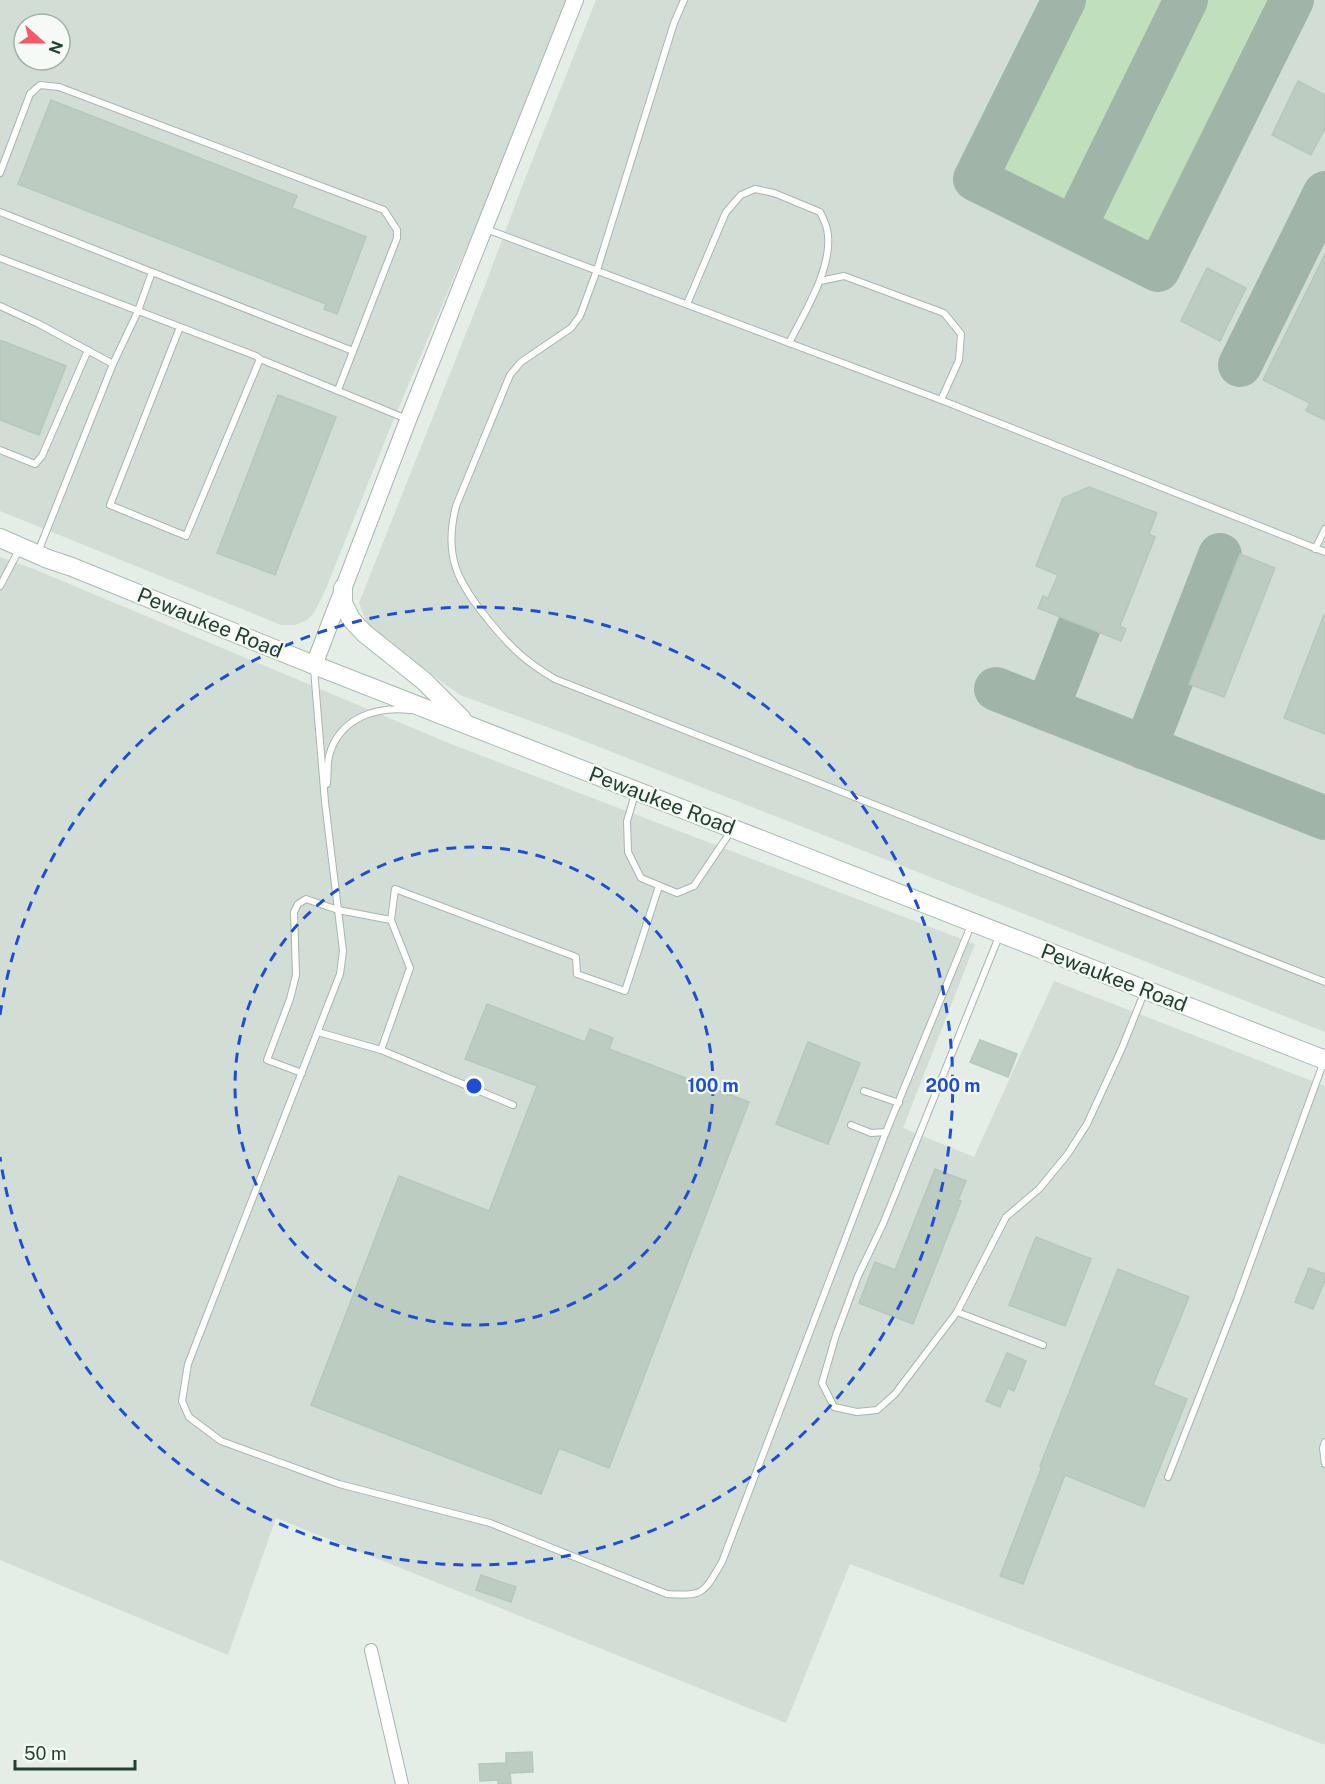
<svg xmlns="http://www.w3.org/2000/svg" width="1325" height="1784" viewBox="0 0 1325 1784" font-family="'Public Sans',sans-serif">
<style>
.built{fill:#d2ded5;fill-rule:evenodd}
.green{fill:#c0e0bd}
.lines{fill:none;stroke-linecap:round;stroke-linejoin:round}
.taxiway{stroke:#a0b5a8;stroke-width:44}
.building{fill:#bcccc1;stroke:#b6c8ba;stroke-width:1.5}
.service-casing{stroke:#a6b7ab;stroke-width:8}
.minor-casing{stroke:#a6b7ab;stroke-width:14}
.tertiary-casing{stroke:#a6b7ab;stroke-width:18}
.secondary-casing{stroke:#a5bead;stroke-width:20}
.service{stroke:#fff;stroke-width:6}
.minor{stroke:#fff;stroke-width:12}
.tertiary{stroke:#fff;stroke-width:16}
.secondary{stroke:#fff;stroke-width:18}
.ring{fill:none;stroke:#1d4ed8;stroke-width:3;stroke-dasharray:10 8}
.labels{text-anchor:middle;stroke-width:4.5;stroke-linejoin:round;paint-order:stroke}
.street-label{font-size:21px;fill:#22412e;stroke:#f5faf6}
.centre{fill:#1d4ed8;stroke:#f5faf6;stroke-width:3}
.ring-label{font-size:18px;text-anchor:middle;font-weight:bold;fill:#1d4ed8;stroke:#f5faf6;stroke-width:4.5;stroke-linejoin:round;paint-order:stroke}
</style>
<rect width="100%" height="100%" fill="#e4eee6"/>
<g class="built">
<path d="M0,0H567L512,140L391,426L325,591L314,613L307,620L295,625H281L0,511ZM24,24H60V60H24Z"/>
<path d="M596,0H1325V1032L566,734L460,695L388,643L368,626L359,603L484,288L526,176Z"/>
<path d="M0,557L34,569L451,744L975,944L903,1128L974,1157L1054,981L1325,1086V1745L850,1564L786,1723L276,1518L228,1655L0,1560Z"/>
</g>
<g class="green">
<path d="M1078,0H1176L1076,204C1069,209 1063,210 1054,209L1005,184C998,177 997,171 999,162Z"/>
<path d="M1197,0H1282L1161,246L1147,252L1138,250L1099,230L1094,224L1092,217Z"/>
</g>
<g class="lines">
<g class="taxiway">
<path d="M1064,0L975,179L1158,270L1292,0"/>
<path d="M1074,228L1186,0"/>
<path d="M1240,365L1325,193"/>
<path d="M996,689L1325,818"/>
<path d="M1047,709L1080,624"/>
<path d="M1145,748L1220,555"/>
</g>
</g>
<g class="building">
<path d="M1298,81L1325,95V128L1311,155L1272,135Z"/>
<path d="M51,100L297,196L292,208L366,237L337,314L324,309L326,304L18,184Z"/>
<path d="M1325,254V420L1306,411L1310,403L1263,380Z"/>
<path d="M1207,268L1246,288L1220,341L1181,321Z"/>
<path d="M0,340L66,366L39,435L0,420Z"/>
<path d="M278,395L336,417L275,575L217,553Z"/>
<path d="M1089,487L1157,513L1149,534L1155,537L1120,626L1126,629L1121,641L1038,608L1043,596L1048,598L1058,575L1036,566L1063,498Z"/>
<path d="M1240,554L1275,568L1224,697L1189,684Z"/>
<path d="M1324,615H1325V734L1284,718Z"/>
<path d="M487,1004L585,1042L590,1029L613,1038L609,1049L749,1102L609,1468L559,1448L541,1494L311,1405L399,1176L489,1211L537,1086L465,1059Z"/>
<path d="M980,1040L1017,1054L1008,1077L970,1062Z"/>
<path d="M808,1042L860,1063L828,1144L776,1124Z"/>
<path d="M935,1169L966,1181L958,1200L961,1201L913,1324L859,1303L875,1262L895,1270Z"/>
<path d="M1036,1237L1091,1259L1065,1326L1009,1305Z"/>
<path d="M1309,1268L1325,1274V1280L1313,1309L1295,1302Z"/>
<path d="M1118,1269L1189,1297L1153,1385L1187,1399L1144,1507L1065,1475L1023,1584L1000,1576L1042,1466H1040Z"/>
<path d="M1007,1353L1026,1361L1014,1391L1008,1388L1000,1407L986,1401Z"/>
<path d="M481,1575L516,1587L511,1602L476,1590Z"/>
<path d="M532,1752L533,1772L510,1773L511,1784H498V1780L480,1781L479,1764L506,1763V1753Z"/>
</g>
<g class="lines">
<defs>
<g id="service">
<path d="M684,0L674,23L597,270L580,316L571,328L521,362L510,375L456,506C443,557 458,583 490,622C512,649 526,662 555,679L1325,982"/>
<path d="M0,173L30,94L40,85L59,87L384,210L397,230V238L338,390"/>
<path d="M0,212L152,272L138,311L113,364"/>
<path d="M486,229L941,400L1325,552"/>
<path d="M0,258L256,356L260,359L407,419"/>
<path d="M152,272L353,351"/>
<path d="M820,281L844,276L944,313L961,334L959,360L941,400"/>
<path d="M687,304L726,212L741,195L755,189L774,193L820,212C823,218 826,224 827,229C835,265 804,313 789,343"/>
<path d="M0,306L39,324L113,364L38,552"/>
<path d="M180,327L110,505L186,536L260,359"/>
<path d="M0,450L35,464L42,456L88,350"/>
<path d="M1315,549L1325,529"/>
<path d="M0,586L20,548"/>
<path d="M314,669L325,802L343,951L340,974L188,1364L182,1401L189,1417L221,1441L339,1484L490,1523L667,1594C705,1597 704,1592 722,1562L886,1132"/>
<path d="M327,784C328,775 327,764 329,756C339,718 376,706 410,710"/>
<path d="M635,794L627,821L628,852L641,878L677,893L694,886L731,831"/>
<path d="M1000,934L883,1224L858,1276L836,1335L822,1383L834,1407L857,1412L877,1410L895,1394L957,1312L1006,1217L1039,1189L1067,1155L1087,1124L1122,1048L1144,993"/>
<path d="M318,1032L381,1050L410,968L391,920"/>
<path d="M381,1050L513,1105"/>
<path d="M302,1073L267,1060L290,999L296,975L294,912L298,904L306,899L338,910L391,920L395,889L576,957L577,974L625,991L659,886"/>
<path d="M864,1091L899,1103"/>
<path d="M851,1125L871,1133L886,1132L972,923"/>
<path d="M957,1312L1043,1345"/>
<path d="M1325,1442L1323,1448L1325,1464"/>
<path d="M1168,1477L1237,1300L1324,1061"/>
</g>
<path id="minor" d="M371,1650L402,1784"/>
<path id="tertiary" d="M314,665L408,420L575,0"/>
<g id="secondary">
<path d="M0,538L48,559L72,567L314,665L1325,1060"/>
<path d="M343,588V603L351,619L364,633L424,681L462,719"/>
</g>
</defs>
<use href="#service" class="service-casing"/>
<use href="#minor" class="minor-casing"/>
<use href="#tertiary" class="tertiary-casing"/>
<use href="#secondary" class="secondary-casing"/>
<use href="#service" class="service"/>
<use href="#minor" class="minor"/>
<use href="#tertiary" class="tertiary"/>
<use href="#secondary" class="secondary"/>
</g>
<g class="ring">
<circle cx="474" cy="1086" r="239"/>
<path d="M0 1015A479 479 0 1 1 0 1157"/>
</g>
<g class="labels">
<g class="street-label">
<text transform="translate(210 623) rotate(22)" y="7">Pewaukee Road</text>
<text transform="translate(662 801) rotate(21)" y="7">Pewaukee Road</text>
<text transform="translate(1114 978) rotate(21)" y="7">Pewaukee Road</text>
</g>
</g>
<circle cx="474" cy="1086" r="9" class="centre"/>
<g class="ring-label">
<text x="713" y="1092">100 m</text>
<text x="953" y="1092">200 m</text>
</g>
<g transform="translate(42 42) rotate(111)"><circle r="28" fill="#f5faf6" stroke="#a1b0a6" stroke-width="1.5"/>
<path d="M0-4.5L10 22L0 15L-10 22Z" fill="#f7596b"/>
<text y="-9" font-size="16" font-weight="bold" text-anchor="middle" fill="#22412e">N</text>
</g>
<path d="M15 1760v9h120v-9" fill="none" stroke="#22412e" stroke-width="3"/>
<text x="24" y="1760" font-size="18" fill="#22412e" stroke="#f5faf6" stroke-width="4.5" paint-order="stroke">50 m</text>
</svg>
